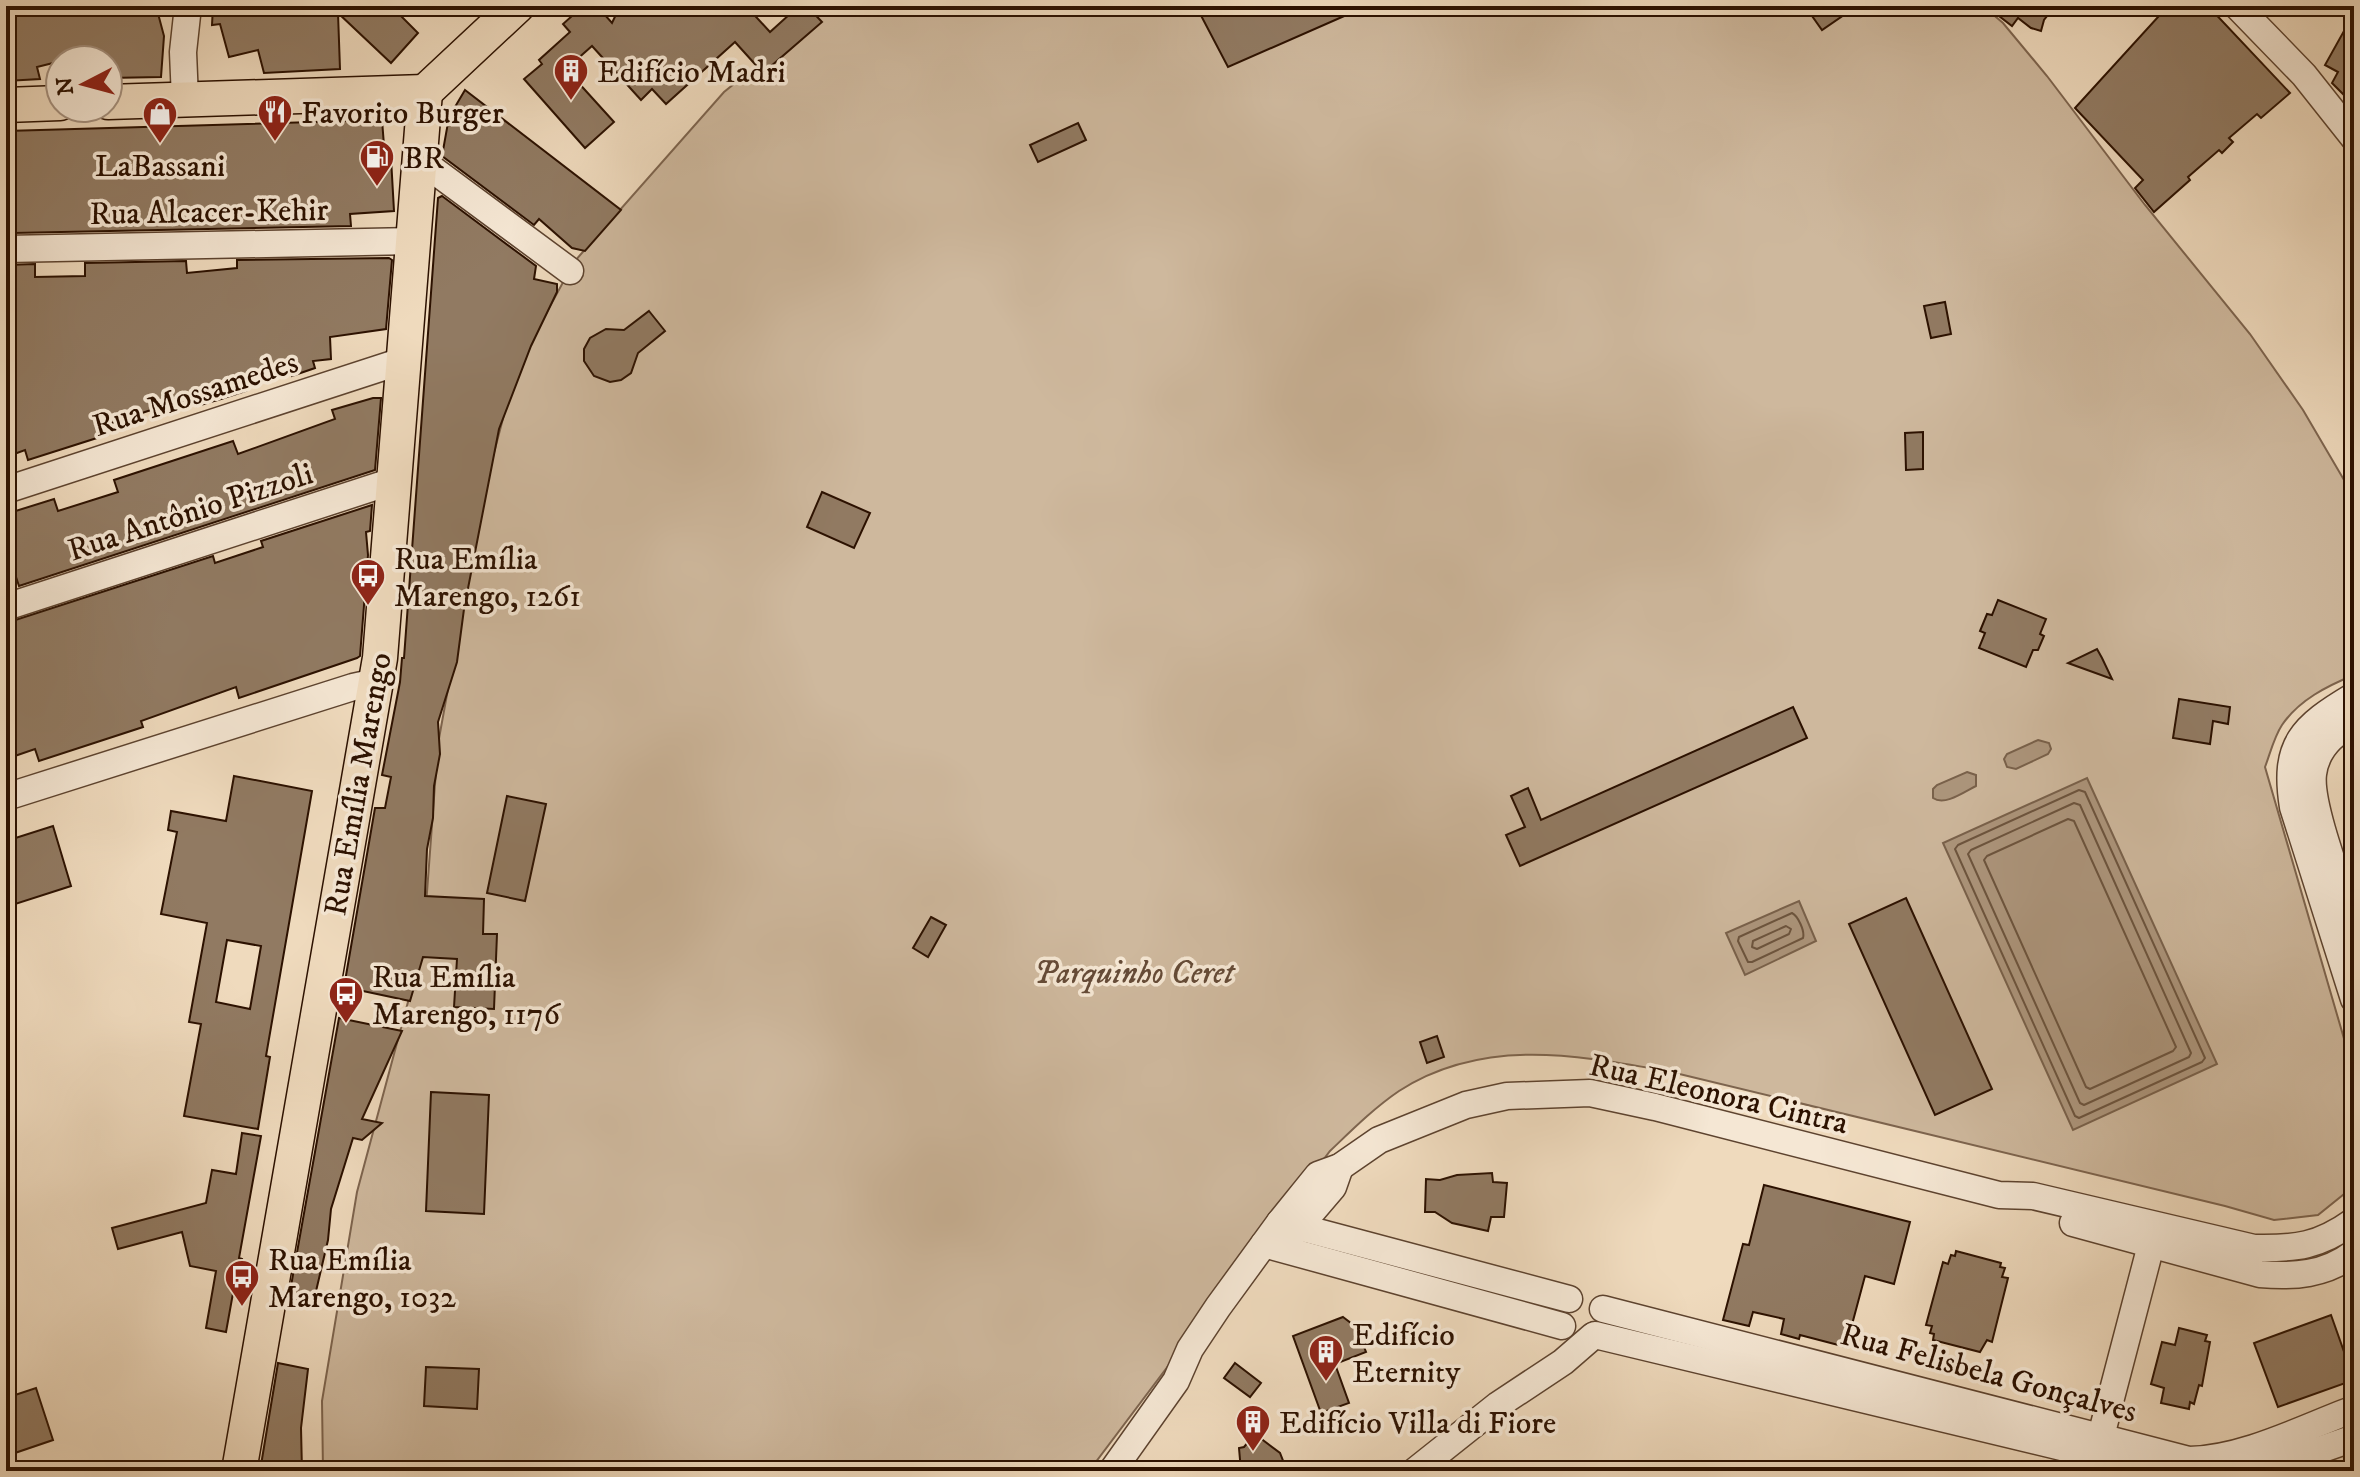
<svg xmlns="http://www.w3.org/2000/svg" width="2360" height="1477" viewBox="0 0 2360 1477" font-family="'IM FELL DW Pica',serif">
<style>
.green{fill:#ceb89d;stroke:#7d644e;stroke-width:2}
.water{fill:#ad967d;stroke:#79614b;stroke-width:2}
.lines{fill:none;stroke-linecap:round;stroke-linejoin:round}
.shore{stroke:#6c543e;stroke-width:2}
.building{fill:#917a62;stroke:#2c1100;stroke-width:2;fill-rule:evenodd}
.minor-casing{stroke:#5d432f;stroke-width:29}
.major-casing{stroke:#2c1100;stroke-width:37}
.minor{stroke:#f5e7d4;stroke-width:26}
.major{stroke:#efdabd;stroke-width:34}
.labels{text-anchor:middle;stroke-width:7;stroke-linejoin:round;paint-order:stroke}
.poi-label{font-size:32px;fill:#2c1100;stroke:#f5e7d4;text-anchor:start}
.street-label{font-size:32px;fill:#2c1100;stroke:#f5e7d4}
.park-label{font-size:32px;font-style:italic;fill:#654b37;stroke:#f5e7d4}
</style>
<rect width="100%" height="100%" fill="#efdabd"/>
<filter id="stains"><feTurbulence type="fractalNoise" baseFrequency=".0025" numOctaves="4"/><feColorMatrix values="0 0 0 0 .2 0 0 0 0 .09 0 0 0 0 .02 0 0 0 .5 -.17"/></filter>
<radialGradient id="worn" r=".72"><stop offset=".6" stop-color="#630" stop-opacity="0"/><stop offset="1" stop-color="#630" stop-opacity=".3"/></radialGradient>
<path class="green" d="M831,6H1983L2003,23L2047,76L2145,205L2250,334L2303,410L2354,497V675C2327,686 2299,700 2282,725C2274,737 2270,754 2265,767L2354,1073V1186L2318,1215L2274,1220L2225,1206L1667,1071C1576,1055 1483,1037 1399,1091C1374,1108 1352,1130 1330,1151L1089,1471H323L322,1401L357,1192L423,946L438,744L484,491L516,369L574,262L724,92Z"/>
<g class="water">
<path d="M2038,740L2049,743L2051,749L2048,754L2016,769L2007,767L2004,759L2007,754Z"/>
<path d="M1967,772L1976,775V786C1964,792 1945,806 1933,798V789L1937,785Z"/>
<path d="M2087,778L2217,1064L2073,1130L1943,843Z"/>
<path d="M1799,901L1816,941L1745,975L1726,933Z"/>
</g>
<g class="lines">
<g class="shore">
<path d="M2079,790L2085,792L2205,1058L2202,1062L2079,1118L2075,1116L1955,849L1958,845Z"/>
<path d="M2074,803L2080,805L2191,1053L2189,1057L2084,1105L2080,1103L1968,854L1971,850Z"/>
<path d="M2068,819L2074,821L2176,1047L2173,1051L2090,1089L2086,1087L1984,860L1987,856Z"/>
<path d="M1792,913C1798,916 1805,931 1803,938L1752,962H1748L1738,941L1739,937Z"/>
<path d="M1786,926L1791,929L1789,934L1757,949L1752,947L1753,941Z"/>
</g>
</g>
<g class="building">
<path d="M6,6H156L164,36L161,77L108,78V60H86L85,55L37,67L40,79L6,81Z"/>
<path d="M213,6H391L418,33L391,63L338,13L340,69L264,73L258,50L229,57L220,24L212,25Z"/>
<path d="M583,6H597L612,23L620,6H746L770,32L791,13L802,6H807L822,22L763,73L735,42L666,104L652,89L641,100L592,46L566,69L614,122L585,148L524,79L542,64L539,60L570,32L563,24Z"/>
<path d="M1196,6H1367L1228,67Z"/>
<path d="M1805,6H1857L1822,30Z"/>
<path d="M1986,6H2055L2044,20L2041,31L2031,28L2018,18L2012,26Z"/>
<path d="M2168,6H2208L2290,93L2261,118L2257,114L2229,138L2233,142L2222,153L2219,150L2188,177L2190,180L2154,212L2135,188L2143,180L2075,108Z"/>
<path d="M2354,13V80L2345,96L2332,83L2338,72L2325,65Z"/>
<path d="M465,90L621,210L585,251L572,248L539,219L534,225L442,156L449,117Z"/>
<path d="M382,120L385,158H391L394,211L350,214L351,226L13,233V229H6V131Z"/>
<path d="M1078,123L1086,140L1038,162L1030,145Z"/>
<path d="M442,196L536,266L534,279L557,284V292L531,346L499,429L464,609L457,662L438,722L440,754L434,786L433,818L427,849L425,896L484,899L483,934H497L494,1009L454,1007L457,959L423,957L410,1001L344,987L375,808H385L391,777L382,775L400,682L402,658H404L438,198Z"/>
<path d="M389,258L392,260L386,329L330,337L331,359L313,361L315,368L292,376L288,366L242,382L246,391L221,399L197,406L194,398L170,406L169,404L97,428L100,437L28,460L25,450L6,457V265L35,264V277L85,276V263L186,261L187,273L237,268V260Z"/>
<path d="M1945,302L1951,334L1931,338L1924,306Z"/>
<path d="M649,311L665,331L638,353L631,373L621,380L610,382L594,376L584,361V349L590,338L606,329L624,330Z"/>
<path d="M373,398H381L375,470L19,586L15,574L6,578V514L54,499L58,511L118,492L114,480L233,441L238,454L335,419L332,410Z"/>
<path d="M1923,432V469L1906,470L1905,433Z"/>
<path d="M822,492L870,513L854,548L807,527Z"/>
<path d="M372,505L370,531L366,532L368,555L360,656L357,658L239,698L236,687L141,721L143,727L39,761L35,749L6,759V623L213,556L215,563L263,547L261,541Z"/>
<path d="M1998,600L2046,619L2040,634L2044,636L2038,650H2033L2026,667L1979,648L1985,633L1980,631L1987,614L1992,615Z"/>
<path d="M2097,649L2102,658L2112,679L2068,663Z"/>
<path d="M2179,699L2230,707L2228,724L2213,721L2210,744L2173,738Z"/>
<path d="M1793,707L1807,738L1520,866L1506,835L1525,827L1511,796L1528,788L1541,820Z"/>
<path d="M234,776L312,791L266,1056L270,1057L258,1129L184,1116L201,1024L189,1022L207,923L161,914L177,832L168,830L171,811L226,821ZM227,940L261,946L250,1009L216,1002Z"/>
<path d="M507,796L546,804L525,901L487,893Z"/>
<path d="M53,826L71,886L6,907V841Z"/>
<path d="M1906,898L1992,1089L1935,1115L1849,924Z"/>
<path d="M931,917L946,925L928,957L913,948Z"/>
<path d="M339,1018L402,1031L362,1119L382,1123L362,1140L353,1138L331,1209L328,1240L313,1304L289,1297Z"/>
<path d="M1437,1036L1444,1057L1427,1063L1420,1042Z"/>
<path d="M431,1092L489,1095L484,1214L426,1211Z"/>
<path d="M242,1133L261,1136L239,1258L242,1259L238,1283L235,1282L226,1332L206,1328L216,1271L190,1266L182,1232L118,1249L112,1228L206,1203L212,1170L236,1174Z"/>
<path d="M1492,1173L1493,1182L1507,1183L1504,1217H1491L1488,1231L1452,1223L1435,1212H1425L1426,1179L1440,1180L1457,1175Z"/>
<path d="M1764,1185L1910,1222L1894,1284L1865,1276L1846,1347L1800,1335L1799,1339L1781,1334L1784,1319L1753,1312L1749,1326L1723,1320L1743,1244L1749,1245Z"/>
<path d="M1956,1251L2001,1263L2000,1267L2005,1268L2002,1277L2008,1278L1992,1342L1987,1340L1980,1352L1933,1340L1934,1334L1930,1333L1932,1326L1926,1325L1943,1262L1948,1264L1951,1255L1955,1256Z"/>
<path d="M2331,1315L2354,1380L2278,1407L2254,1343Z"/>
<path d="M1343,1317L1356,1327L1366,1352L1335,1364L1349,1403L1321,1413L1293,1336Z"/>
<path d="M2179,1328L2207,1335L2205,1341L2210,1342L2202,1386L2199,1385L2194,1404L2190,1402L2189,1409L2161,1403L2164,1388L2151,1384L2162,1342L2175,1345Z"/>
<path d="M278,1363L308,1369L301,1428L302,1471H260Z"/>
<path d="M1235,1363L1261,1383L1250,1397L1224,1378Z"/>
<path d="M426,1367L479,1369L477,1409L424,1406Z"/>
<path d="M36,1388L53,1440L6,1456V1398Z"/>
<path d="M1255,1434L1280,1453L1287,1471H1241L1239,1448L1244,1447Z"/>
</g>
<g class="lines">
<defs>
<g id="minor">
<path d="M2237,6L2304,75L2354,138"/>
<path d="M185,99L183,52L188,6"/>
<path d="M420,160L570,271"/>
<path d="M6,249L414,241"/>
<path d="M6,490L405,360"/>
<path d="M6,607L396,480"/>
<path d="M2354,696C2302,727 2283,744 2293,807L2354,999"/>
<path d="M2354,723C2333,733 2316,750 2313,774C2309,806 2343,891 2354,926"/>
<path d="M6,797L353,687L376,682"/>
<path d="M1280,1222L1569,1299"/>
<path d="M2073,1223L2260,1274C2294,1277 2325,1275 2354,1253"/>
<path d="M1292,1235L1333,1187L1340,1167"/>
<path d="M1264,1244L1562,1326"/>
<path d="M1603,1309L2189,1460C2244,1459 2303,1428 2354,1409"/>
<path d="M1595,1335L2070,1449L2135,1471"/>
<path d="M2101,1436L2151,1245"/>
<path d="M1112,1471L1176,1381L1190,1349L1218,1307L1280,1222L1318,1175L1340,1167L1379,1140L1466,1105L1507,1096L1590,1093L1655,1107L1999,1195L2033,1196L2254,1248C2296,1249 2319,1246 2354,1221"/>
<path d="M1415,1471L1498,1405L1563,1362L1593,1336"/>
<path d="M2259,1471L2354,1438"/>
</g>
<g id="major">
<path d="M425,92L517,6"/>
<path d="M108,102L425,92"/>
<path d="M6,105L60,103"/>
<path d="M239,1471L380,658L425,92"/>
</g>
</defs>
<use href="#minor" class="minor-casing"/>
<use href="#major" class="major-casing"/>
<use href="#minor" class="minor"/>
<use href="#major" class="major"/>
</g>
<defs>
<symbol id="building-pin" viewBox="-11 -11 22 30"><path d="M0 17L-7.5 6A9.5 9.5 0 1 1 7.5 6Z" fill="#8f2418" stroke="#f5e7d4"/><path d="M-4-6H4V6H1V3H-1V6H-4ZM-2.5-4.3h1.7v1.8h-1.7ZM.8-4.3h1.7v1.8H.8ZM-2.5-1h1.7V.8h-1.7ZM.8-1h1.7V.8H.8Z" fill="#fff"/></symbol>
<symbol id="restaurant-pin" viewBox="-11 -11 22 30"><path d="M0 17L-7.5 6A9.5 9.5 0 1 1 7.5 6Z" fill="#8f2418" stroke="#f5e7d4"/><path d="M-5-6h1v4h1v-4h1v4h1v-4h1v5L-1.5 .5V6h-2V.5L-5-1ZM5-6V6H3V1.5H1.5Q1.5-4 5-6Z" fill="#fff"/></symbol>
<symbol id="shop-pin" viewBox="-11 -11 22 30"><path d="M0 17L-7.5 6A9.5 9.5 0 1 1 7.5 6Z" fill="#8f2418" stroke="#f5e7d4"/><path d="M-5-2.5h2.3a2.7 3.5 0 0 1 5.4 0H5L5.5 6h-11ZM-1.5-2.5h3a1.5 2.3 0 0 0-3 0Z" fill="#fff"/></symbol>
<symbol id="fuel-pin" viewBox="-11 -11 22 30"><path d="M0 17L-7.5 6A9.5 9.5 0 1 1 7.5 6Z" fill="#8f2418" stroke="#f5e7d4"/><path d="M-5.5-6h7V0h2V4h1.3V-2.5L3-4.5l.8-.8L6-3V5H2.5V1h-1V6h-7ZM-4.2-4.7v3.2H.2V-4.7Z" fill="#fff"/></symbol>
<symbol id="bus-pin" viewBox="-11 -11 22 30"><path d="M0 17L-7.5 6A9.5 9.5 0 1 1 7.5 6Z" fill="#8f2418" stroke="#f5e7d4"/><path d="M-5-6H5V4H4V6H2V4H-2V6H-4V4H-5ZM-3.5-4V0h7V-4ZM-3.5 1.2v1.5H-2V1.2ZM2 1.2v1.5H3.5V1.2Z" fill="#fff"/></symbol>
</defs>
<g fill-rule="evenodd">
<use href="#building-pin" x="551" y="51" width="40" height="54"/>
<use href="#restaurant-pin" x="255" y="92" width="40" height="54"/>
<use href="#shop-pin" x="140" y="94" width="40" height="54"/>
<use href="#fuel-pin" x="357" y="137" width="40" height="54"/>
<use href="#bus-pin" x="348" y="556" width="40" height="54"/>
<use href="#bus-pin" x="326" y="974" width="40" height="54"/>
<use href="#bus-pin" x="222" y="1257" width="40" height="54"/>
<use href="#building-pin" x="1306" y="1332" width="40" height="54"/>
<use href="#building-pin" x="1233" y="1402" width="40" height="54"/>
</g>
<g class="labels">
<g class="poi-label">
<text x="597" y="82">Edifício Madri</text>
<text x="301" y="123">Favorito Burger</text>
<text x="403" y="168">BR</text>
<text x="160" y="176" text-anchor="middle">LaBassani</text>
<text x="394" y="569">Rua Emília<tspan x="394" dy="37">Marengo, 1261</tspan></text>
<text x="372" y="987">Rua Emília<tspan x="372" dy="37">Marengo, 1176</tspan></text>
<text x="268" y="1270">Rua Emília<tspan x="268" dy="37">Marengo, 1032</tspan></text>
<text x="1352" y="1345">Edifício<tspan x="1352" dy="37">Eternity</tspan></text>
<text x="1279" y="1433">Edifício Villa di Fiore</text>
</g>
<g class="street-label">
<text transform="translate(209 211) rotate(-1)" y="11">Rua Alcacer-Kehir</text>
<text transform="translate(195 393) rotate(-18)" y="11">Rua Mossamedes</text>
<text transform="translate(190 511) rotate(-18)" y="11">Rua Antônio Pizzoli</text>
<text transform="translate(357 784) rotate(-80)" y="11">Rua Emília Marengo</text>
<text transform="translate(1719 1093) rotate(13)" y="11">Rua Eleonora Cintra</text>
<text transform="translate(1989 1372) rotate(15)" y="11">Rua Felisbela Gonçalves</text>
</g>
<g class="park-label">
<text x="1134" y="983">Parquinho Ceret</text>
</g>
</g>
<rect width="2360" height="1477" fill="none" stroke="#efdabd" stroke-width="32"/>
<rect x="8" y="8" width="2344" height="1461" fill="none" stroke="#2c1100" stroke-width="4"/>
<rect x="16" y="16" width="2328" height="1445" fill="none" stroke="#2c1100" stroke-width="2"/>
<g transform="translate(84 84) rotate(264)"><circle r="38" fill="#f5e7d4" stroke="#a5917f" stroke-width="2"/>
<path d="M0-6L14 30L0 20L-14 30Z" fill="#8f2418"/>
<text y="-12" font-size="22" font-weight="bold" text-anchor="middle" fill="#2c1100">N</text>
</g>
<rect width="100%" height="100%" filter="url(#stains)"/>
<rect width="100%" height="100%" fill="url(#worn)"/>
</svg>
